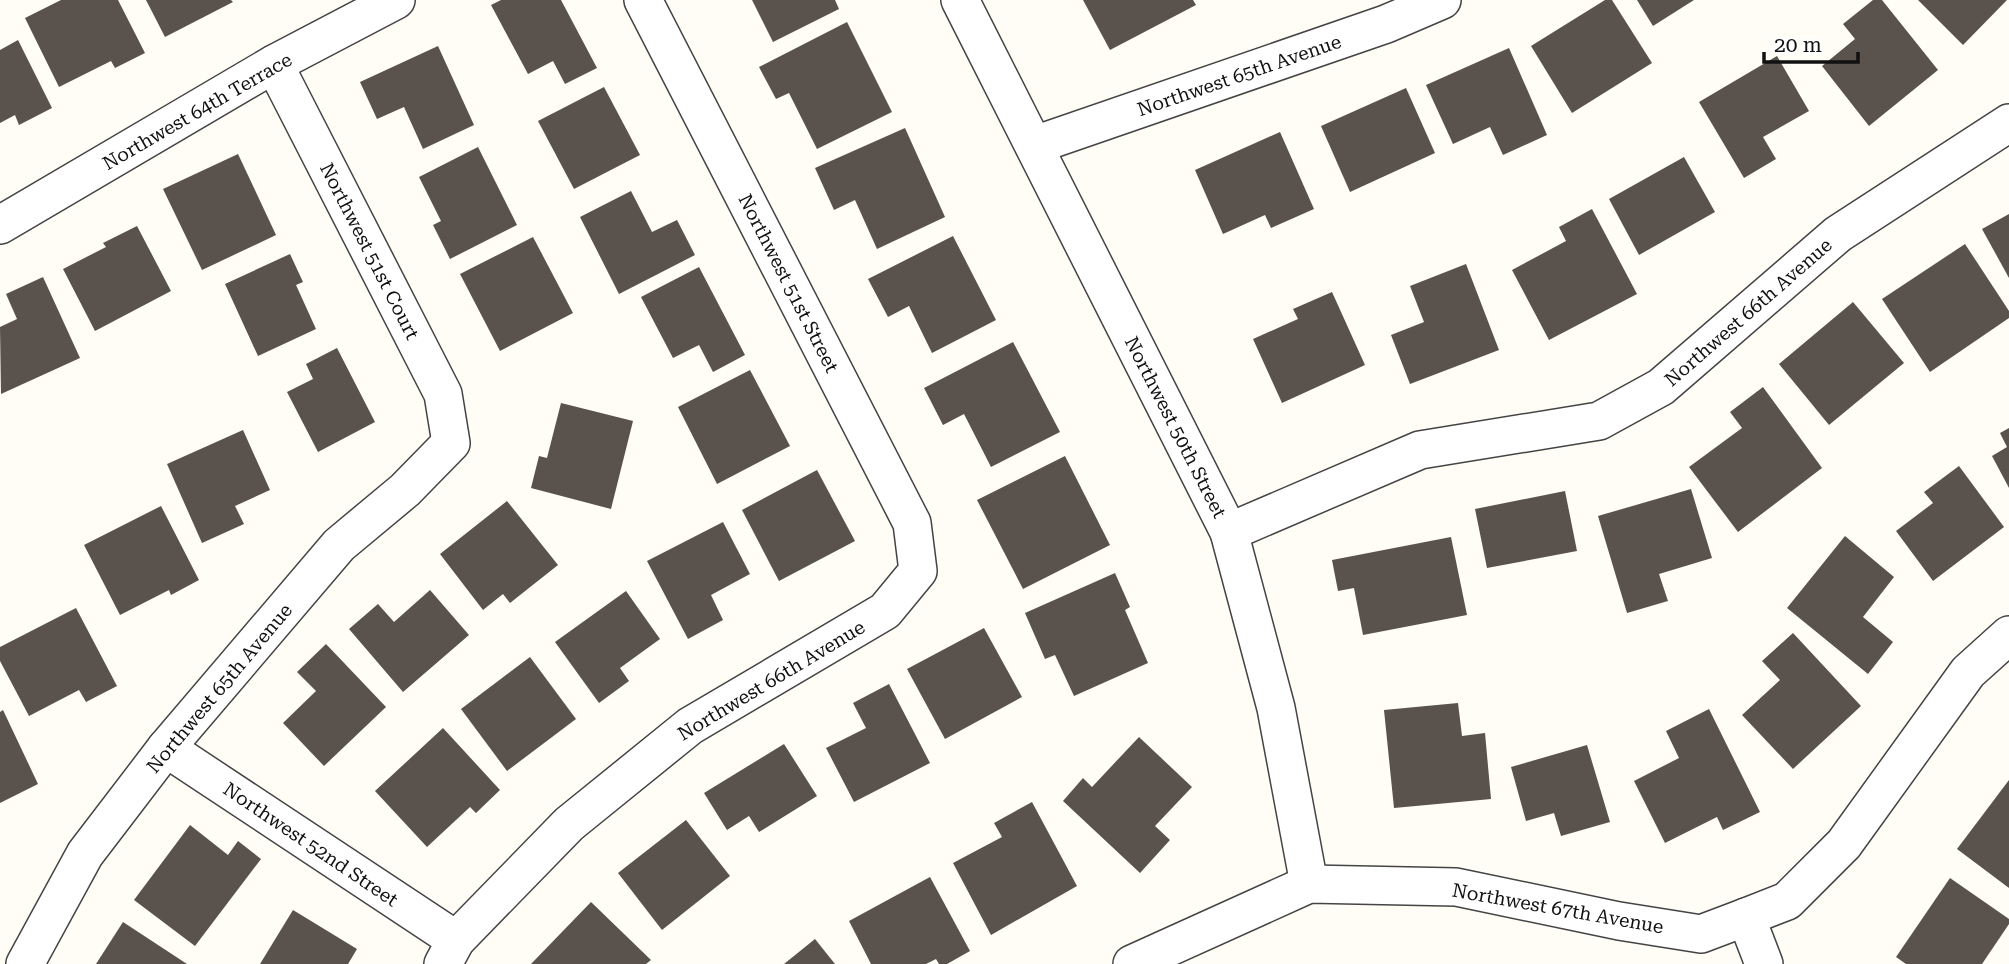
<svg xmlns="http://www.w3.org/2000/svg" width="2009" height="964" viewBox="0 0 2009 964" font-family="'Roboto Serif',serif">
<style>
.building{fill:#5a524d}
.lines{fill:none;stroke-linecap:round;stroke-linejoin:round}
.minor-casing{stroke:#444;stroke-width:40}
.minor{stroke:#fff;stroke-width:37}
.labels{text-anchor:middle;stroke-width:7;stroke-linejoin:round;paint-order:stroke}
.street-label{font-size:19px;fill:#111;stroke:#fff}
</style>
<rect width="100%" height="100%" fill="#fffdf5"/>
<g class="building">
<path d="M61,0H118L145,53L115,68L111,61L59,87L25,18Z"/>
<path d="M146,0H231L233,2L165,37Z"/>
<path d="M501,0H561L597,68L565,84L553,61L528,74L491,5Z"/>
<path d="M752,0H835L839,9L773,42Z"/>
<path d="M1083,0H1193L1196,5L1110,50Z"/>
<path d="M1605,0H1612L1652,63L1572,113L1531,46Z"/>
<path d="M1637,0H1694L1653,26Z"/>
<path d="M1873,0H1882L1938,70L1869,126L1822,66L1855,39L1843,24Z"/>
<path d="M1918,0H2007L1963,45Z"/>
<path d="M847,22L892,112L817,149L789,93L776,99L759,67Z"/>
<path d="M18,40L52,108L19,125L15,115L0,123V50Z"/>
<path d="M438,46L474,125L423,149L404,107L377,119L360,82Z"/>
<path d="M1509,48L1547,135L1503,155L1490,127L1453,144L1426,85Z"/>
<path d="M1777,56L1809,111L1763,137L1776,159L1744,178L1699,102Z"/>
<path d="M604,87L640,155L574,189L538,121Z"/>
<path d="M1406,88L1435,153L1350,192L1321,126Z"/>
<path d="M905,128L945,217L877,249L855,200L834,210L815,168Z"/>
<path d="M1280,132L1314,209L1271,228L1265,215L1223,234L1195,170Z"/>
<path d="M478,147L517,225L450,259L433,225L441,221L419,177Z"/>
<path d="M238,154L276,235L202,270L163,189Z"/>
<path d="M1684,157L1715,212L1639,255L1609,199Z"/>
<path d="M631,191L652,232L677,220L695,255L619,294L580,217Z"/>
<path d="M1592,209L1637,294L1549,340L1512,270L1566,241L1559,227Z"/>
<path d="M2009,214V278L1982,229Z"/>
<path d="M137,226L171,291L95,331L63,269L106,247L103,243Z"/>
<path d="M953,236L996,320L932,353L909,306L888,317L868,279Z"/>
<path d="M533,237L573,313L500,351L460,274Z"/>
<path d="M1965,244L2009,311V318L1930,372L1882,299Z"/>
<path d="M290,254L303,282L296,285L316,329L258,356L225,284Z"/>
<path d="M1466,264L1499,350L1410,384L1391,335L1424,322L1410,286Z"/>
<path d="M699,267L745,355L713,372L699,345L673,358L641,297Z"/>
<path d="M43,277L80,358L1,394L0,327L17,319L6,294Z"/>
<path d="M1332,292L1365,365L1282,403L1253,339L1298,319L1293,309Z"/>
<path d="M1853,302L1904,363L1829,425L1779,364Z"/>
<path d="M1013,342L1060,432L991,467L964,414L943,425L924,388Z"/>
<path d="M337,348L375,422L318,452L287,392L313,379L306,364Z"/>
<path d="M750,370L790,446L717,484L678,407Z"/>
<path d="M1763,387L1822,468L1738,532L1689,467L1742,428L1730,412Z"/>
<path d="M561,403L633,421L611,509L531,488L539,456L547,458Z"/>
<path d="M2009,428V488L1992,456L2007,447L2000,433Z"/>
<path d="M243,430L270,490L235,506L244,524L202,543L167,464Z"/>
<path d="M1065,456L1110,545L1023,589L977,500Z"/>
<path d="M1959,466L2004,527L1933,581L1896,531L1933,503L1924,492Z"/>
<path d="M817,470L855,541L779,581L742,510Z"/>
<path d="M1691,489L1712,558L1659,574L1668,601L1627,613L1598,516Z"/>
<path d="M1565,491L1577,551L1487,568L1475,509Z"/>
<path d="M507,501L558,565L510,603L503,594L483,610L440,554Z"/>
<path d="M161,506L199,580L171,595L169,590L120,615L84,545Z"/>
<path d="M723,522L750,574L711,595L723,620L688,639L647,561Z"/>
<path d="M1845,536L1894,577L1863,617L1893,642L1868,674L1787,608Z"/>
<path d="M1451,537L1467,615L1363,635L1354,588L1338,591L1332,560Z"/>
<path d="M1115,573L1130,607L1125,610L1148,663L1074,696L1055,655L1045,659L1025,613Z"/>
<path d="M430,590L469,635L403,692L349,629L378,604L394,622Z"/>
<path d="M626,591L660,639L620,668L629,681L599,703L555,642Z"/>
<path d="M76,608L117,686L86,702L79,690L29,716L0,661V647Z"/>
<path d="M984,628L1022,697L945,739L907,669Z"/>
<path d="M1793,633L1861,706L1793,769L1742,715L1780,680L1762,661Z"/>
<path d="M326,644L386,707L324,766L283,723L316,691L297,672Z"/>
<path d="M530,657L576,719L507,771L461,709Z"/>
<path d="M889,684L930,763L854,802L826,748L866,728L853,703Z"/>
<path d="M1458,703L1462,736L1485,733L1491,799L1394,808L1384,710Z"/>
<path d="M1709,709L1760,812L1723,830L1717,817L1665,843L1634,781L1679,758L1666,731Z"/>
<path d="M3,710L38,784L0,803V712Z"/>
<path d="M443,728L500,790L476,813L470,807L427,847L375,791Z"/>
<path d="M1139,737L1192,787L1155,826L1170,840L1140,873L1063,801L1083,778L1092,787Z"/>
<path d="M784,744L817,796L759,832L749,816L727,830L704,793Z"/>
<path d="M1587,745L1610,822L1561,836L1554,813L1526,821L1511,767Z"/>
<path d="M2009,780V888L1957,849Z"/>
<path d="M1032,802L1077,886L991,935L953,863L1002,837L994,823Z"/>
<path d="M686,820L730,876L662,930L618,873Z"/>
<path d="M190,825L228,855L238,841L261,859L195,946L134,900Z"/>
<path d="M930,877L970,951L947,964H939L936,959L926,964H871L849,921Z"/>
<path d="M1950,878L2009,919V924L1982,964H1906L1896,957Z"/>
<path d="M591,902L651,960L646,964H531Z"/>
<path d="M293,910L357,949L348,964H260Z"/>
<path d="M123,922L187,964H96Z"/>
<path d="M815,939L835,964H784Z"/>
</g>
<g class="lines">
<defs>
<g id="minor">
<path d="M960,0L1229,532L1276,708L1309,884"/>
<path d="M1035,145L1386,24L1442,0"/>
<path d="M0,225L274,64L396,0"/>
<path d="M1229,532L1420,450L1599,421L1661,387L1838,234L2009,123"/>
<path d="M166,748L456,940"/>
<path d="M1746,917L1764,964"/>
<path d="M25,964L85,854L166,748L339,545L405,490L451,443L443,394L274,64"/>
<path d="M443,964L456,940L569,824L690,726L885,611L918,571L912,523L643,0"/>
<path d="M1132,964L1309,884L1456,887L1619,921L1701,934L1746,917L1787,901L1844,844L1968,672L2009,635"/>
</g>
</defs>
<use href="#minor" class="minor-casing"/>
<use href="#minor" class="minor"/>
</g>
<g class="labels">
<g class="street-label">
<text transform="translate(1239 75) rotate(-19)" y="7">Northwest 65th Avenue</text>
<text transform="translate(197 111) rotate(-30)" y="7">Northwest 64th Terrace</text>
<text transform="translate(370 251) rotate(63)" y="7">Northwest 51st Court</text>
<text transform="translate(789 283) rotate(63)" y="7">Northwest 51st Street</text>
<text transform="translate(1748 312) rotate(-41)" y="7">Northwest 66th Avenue</text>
<text transform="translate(1176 427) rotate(63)" y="7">Northwest 50th Street</text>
<text transform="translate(771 680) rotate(-31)" y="7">Northwest 66th Avenue</text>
<text transform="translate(219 688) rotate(-50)" y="7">Northwest 65th Avenue</text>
<text transform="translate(311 844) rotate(34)" y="7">Northwest 52nd Street</text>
<text transform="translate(1558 908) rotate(10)" y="7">Northwest 67th Avenue</text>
</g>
</g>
<path d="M1764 52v10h94v-10" fill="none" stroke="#111111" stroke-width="3.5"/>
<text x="1774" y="52" font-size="21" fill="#111111" stroke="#ffffff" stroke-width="5" paint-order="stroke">20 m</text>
</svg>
